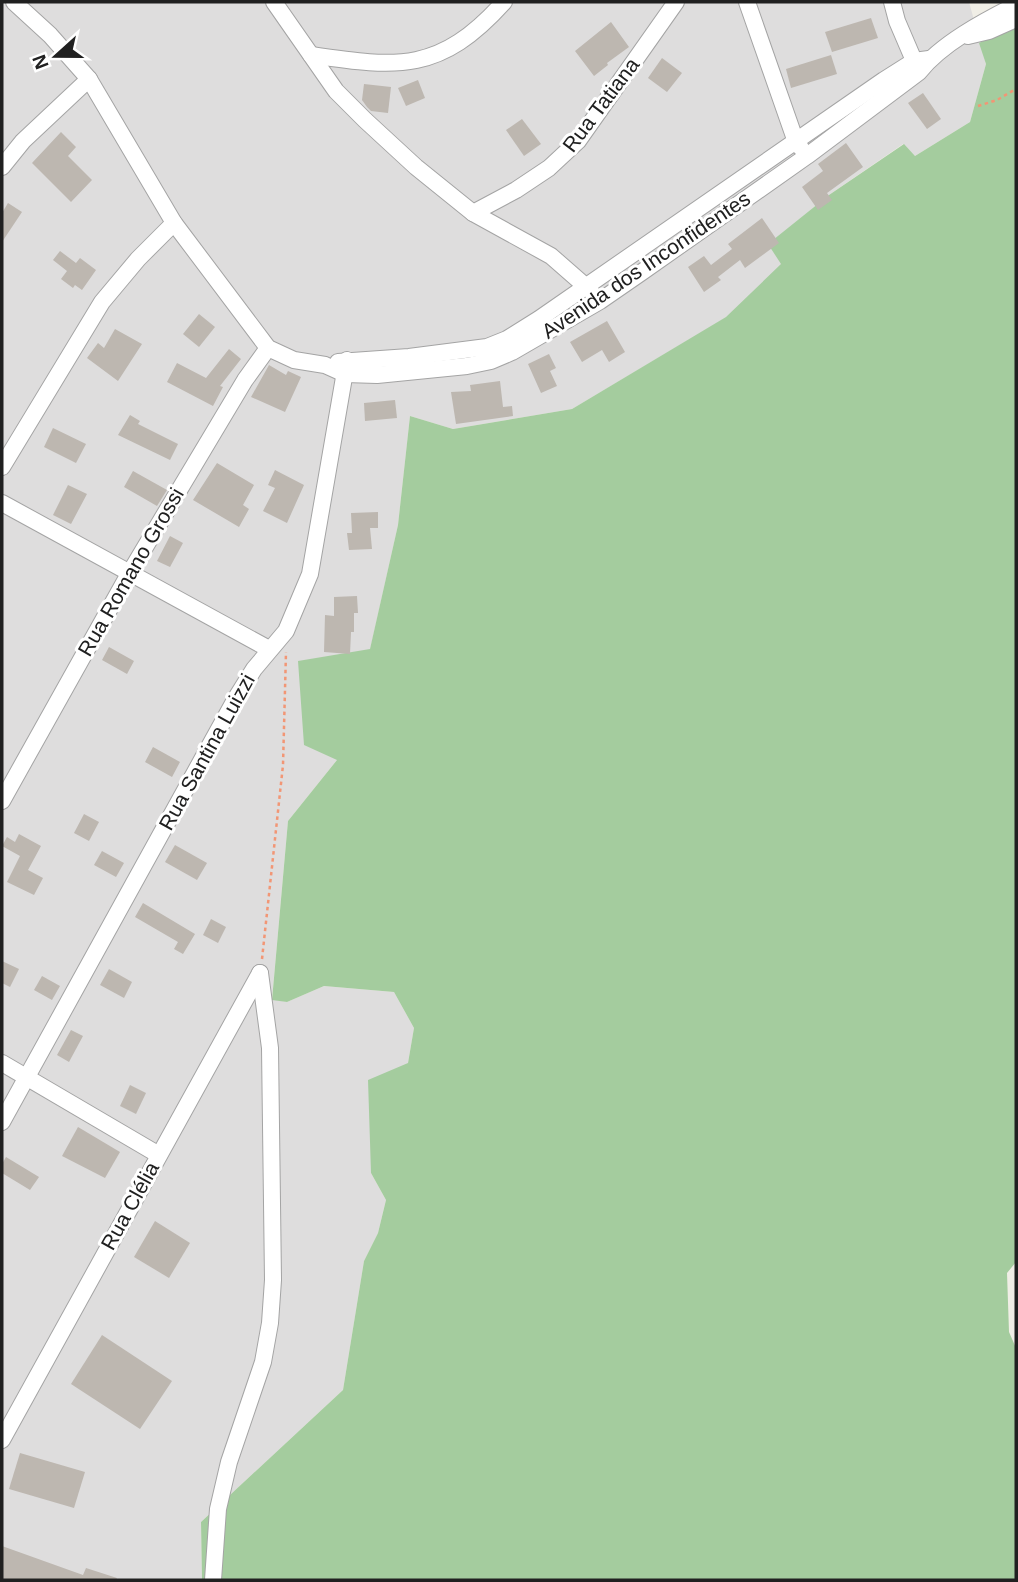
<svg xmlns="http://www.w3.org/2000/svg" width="1018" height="1582" viewBox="0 0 1018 1582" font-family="Helvetica,sans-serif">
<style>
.residential{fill:#dedddd}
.forest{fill:#a4cc9e}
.building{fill:#bdb7b0}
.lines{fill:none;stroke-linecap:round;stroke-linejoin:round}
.minor-casing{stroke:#a4a4a4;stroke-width:18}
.path{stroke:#f29675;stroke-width:2.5;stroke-dasharray:3.5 3.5;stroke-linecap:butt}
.minor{stroke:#fff;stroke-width:16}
.labels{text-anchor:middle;stroke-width:6;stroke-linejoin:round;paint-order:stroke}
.street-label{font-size:21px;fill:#202020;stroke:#fff}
</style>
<rect width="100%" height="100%" fill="#f0eee6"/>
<path class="residential" d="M2,2H969L986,64L970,122L915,156L903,144L829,195L769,244L782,264L727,317L572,409L453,429L410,416L398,525L370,650L337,760L288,821L272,999L287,1002L324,986L394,992L414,1028L408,1063L371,1173L386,1200L378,1233L364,1261L343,1390L201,1522L202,1580H2Z"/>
<path class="forest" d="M1016,24V1262L1007,1273L1009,1332L1016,1348V1580H202L201,1522L343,1390L364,1261L378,1233L386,1200L371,1173L368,1080L408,1063L414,1028L394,992L324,986L287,1002L272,1000L288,821L337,760L304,745L298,661L370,649L398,525L410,416L453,429L572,409L726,317L781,264L768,244L829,195L904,144L915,156L970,122L986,64L979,43Z"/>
<g class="building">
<path d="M871,18L878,38L832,52L825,32Z"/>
<path d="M611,22L629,47L607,63L608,65L594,76L575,51Z"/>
<path d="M831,55L837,74L791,88L786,69Z"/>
<path d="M662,58L682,73L667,92L648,78Z"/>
<path d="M418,80L425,98L406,106L398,88Z"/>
<path d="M364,84L391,87L388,113L371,111L367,107L362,100Z"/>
<path d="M923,93L941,119L927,129L908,103Z"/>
<path d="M522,119L541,144L524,156L506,130Z"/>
<path d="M61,132L76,147L68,156L92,180L71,202L32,163Z"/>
<path d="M846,143L863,167L827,193L832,200L818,210L802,187L823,171L818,164Z"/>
<path d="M8,203L22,212L2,242V213Z"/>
<path d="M762,218L779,243L745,268L740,260L718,277L721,280L704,292L688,267L704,256L711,265L732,249L728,244Z"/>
<path d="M60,251L76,263L80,258L96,270L82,290L75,285L73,288L61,279L67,271L53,260Z"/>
<path d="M199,314L215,327L199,347L183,334Z"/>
<path d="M607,321L625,352L609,362L602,350L582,362L570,342Z"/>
<path d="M115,329L142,344L118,381L87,358L98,343L104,348Z"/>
<path d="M229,349L241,359L220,386L223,387L213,406L167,382L177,363L206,378Z"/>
<path d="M549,354L556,368L550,371L557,386L541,393L528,364Z"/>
<path d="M269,365L286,375L288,371L301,377L285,412L251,397Z"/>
<path d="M500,381L503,407L512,406L513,416L456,424L451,392L471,391L470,385Z"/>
<path d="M395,400L397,418L365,421L364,403Z"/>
<path d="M130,415L140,421L138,424L178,444L170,460L118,435Z"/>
<path d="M53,428L86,444L76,463L44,447Z"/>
<path d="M217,463L254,485L243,505L249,509L239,527L193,500Z"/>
<path d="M275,470L304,485L287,523L263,511L275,488L268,485Z"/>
<path d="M133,471L167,490L157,506L124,487Z"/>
<path d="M68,485L87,494L71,524L53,515Z"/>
<path d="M378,512V528H370L372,549L349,550L347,533H352L351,513Z"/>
<path d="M170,536L183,543L170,567L157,561Z"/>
<path d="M357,596L358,613H354V632H351L350,654L324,652L325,615L334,616V597Z"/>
<path d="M109,647L134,661L127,674L102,660Z"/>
<path d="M153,747L180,762L172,777L145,762Z"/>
<path d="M84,814L99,822L89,841L74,833Z"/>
<path d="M19,834L41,846L28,870L43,878L34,895L7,882L20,856L2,846L7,837L15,842Z"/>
<path d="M175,845L207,863L197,880L165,862Z"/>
<path d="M102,851L124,863L116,877L94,865Z"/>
<path d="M143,903L195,934L183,954L174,949L178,942L135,917Z"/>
<path d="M211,919L226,927L218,943L203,935Z"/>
<path d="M2,961L19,969L10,987L2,983Z"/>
<path d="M109,969L132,982L124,998L100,985Z"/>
<path d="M42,976L60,986L52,1000L34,990Z"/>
<path d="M71,1030L83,1036L69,1062L57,1055Z"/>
<path d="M130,1085L146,1093L136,1114L120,1106Z"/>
<path d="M78,1127L120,1152L105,1178L62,1156Z"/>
<path d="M6,1157L39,1177L30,1190L2,1173V1164Z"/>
<path d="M155,1221L190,1243L169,1278L134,1257Z"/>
<path d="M102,1335L172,1381L140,1429L71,1384Z"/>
<path d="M20,1453L85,1472L74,1508L9,1489Z"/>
<path d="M2,1546L83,1575L86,1568L117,1578L116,1580H2Z"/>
</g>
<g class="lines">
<defs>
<g id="minor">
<path d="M14,2L50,35L89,79L174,223L268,348L294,360L325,365L345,374L377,375L467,366L491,361L512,352L600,301L642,272L807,156L919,72C941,44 984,21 1016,5"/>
<path d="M274,2L336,91L365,120L416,167L473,213L551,256L591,291"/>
<path d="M747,2L796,142L801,148"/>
<path d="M892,2L897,21L918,70"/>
<path d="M968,36L989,31L1016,19"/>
<path d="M311,55C399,68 440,73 504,2"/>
<path d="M2,167L23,141L89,79"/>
<path d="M473,213L516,190L549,168L578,141L676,2"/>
<path d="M338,362L409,357L487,347L507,339L539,319L884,80L914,61L929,59"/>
<path d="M2,467L102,302L138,259L174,223"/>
<path d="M2,503L269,649"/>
<path d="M2,801L129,574L245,380L268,348"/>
<path d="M2,1063L159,1155"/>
<path d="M2,1122L236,698L254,669L286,631L310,574L347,360"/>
<path d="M2,1440L260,973"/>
<path d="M213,1580L218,1509L229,1462L263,1362L270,1323L273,1280L270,1048L260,973"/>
</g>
</defs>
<use href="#minor" class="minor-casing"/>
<g class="path">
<path d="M978,106L997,100L1016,89"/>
<path d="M262,959L283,765L286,652"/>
</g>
<use href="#minor" class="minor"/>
</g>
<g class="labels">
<g class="street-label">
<text transform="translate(601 105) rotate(-53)" y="7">Rua Tatiana</text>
<text transform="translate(646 265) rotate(-34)" y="7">Avenida dos Inconfidentes</text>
<text transform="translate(131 572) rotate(-60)" y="7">Rua Romano Grossi</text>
<text transform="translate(207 752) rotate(-61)" y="7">Rua Santina Luizzi</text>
<text transform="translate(130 1206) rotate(-61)" y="7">Rua Clélia</text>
</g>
</g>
<rect width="1018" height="1582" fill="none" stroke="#202020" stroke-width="7"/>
<g transform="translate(56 56) rotate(249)" stroke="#ffffff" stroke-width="5" paint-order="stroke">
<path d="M0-5L12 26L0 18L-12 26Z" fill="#202020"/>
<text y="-10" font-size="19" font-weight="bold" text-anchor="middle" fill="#202020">N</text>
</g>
</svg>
